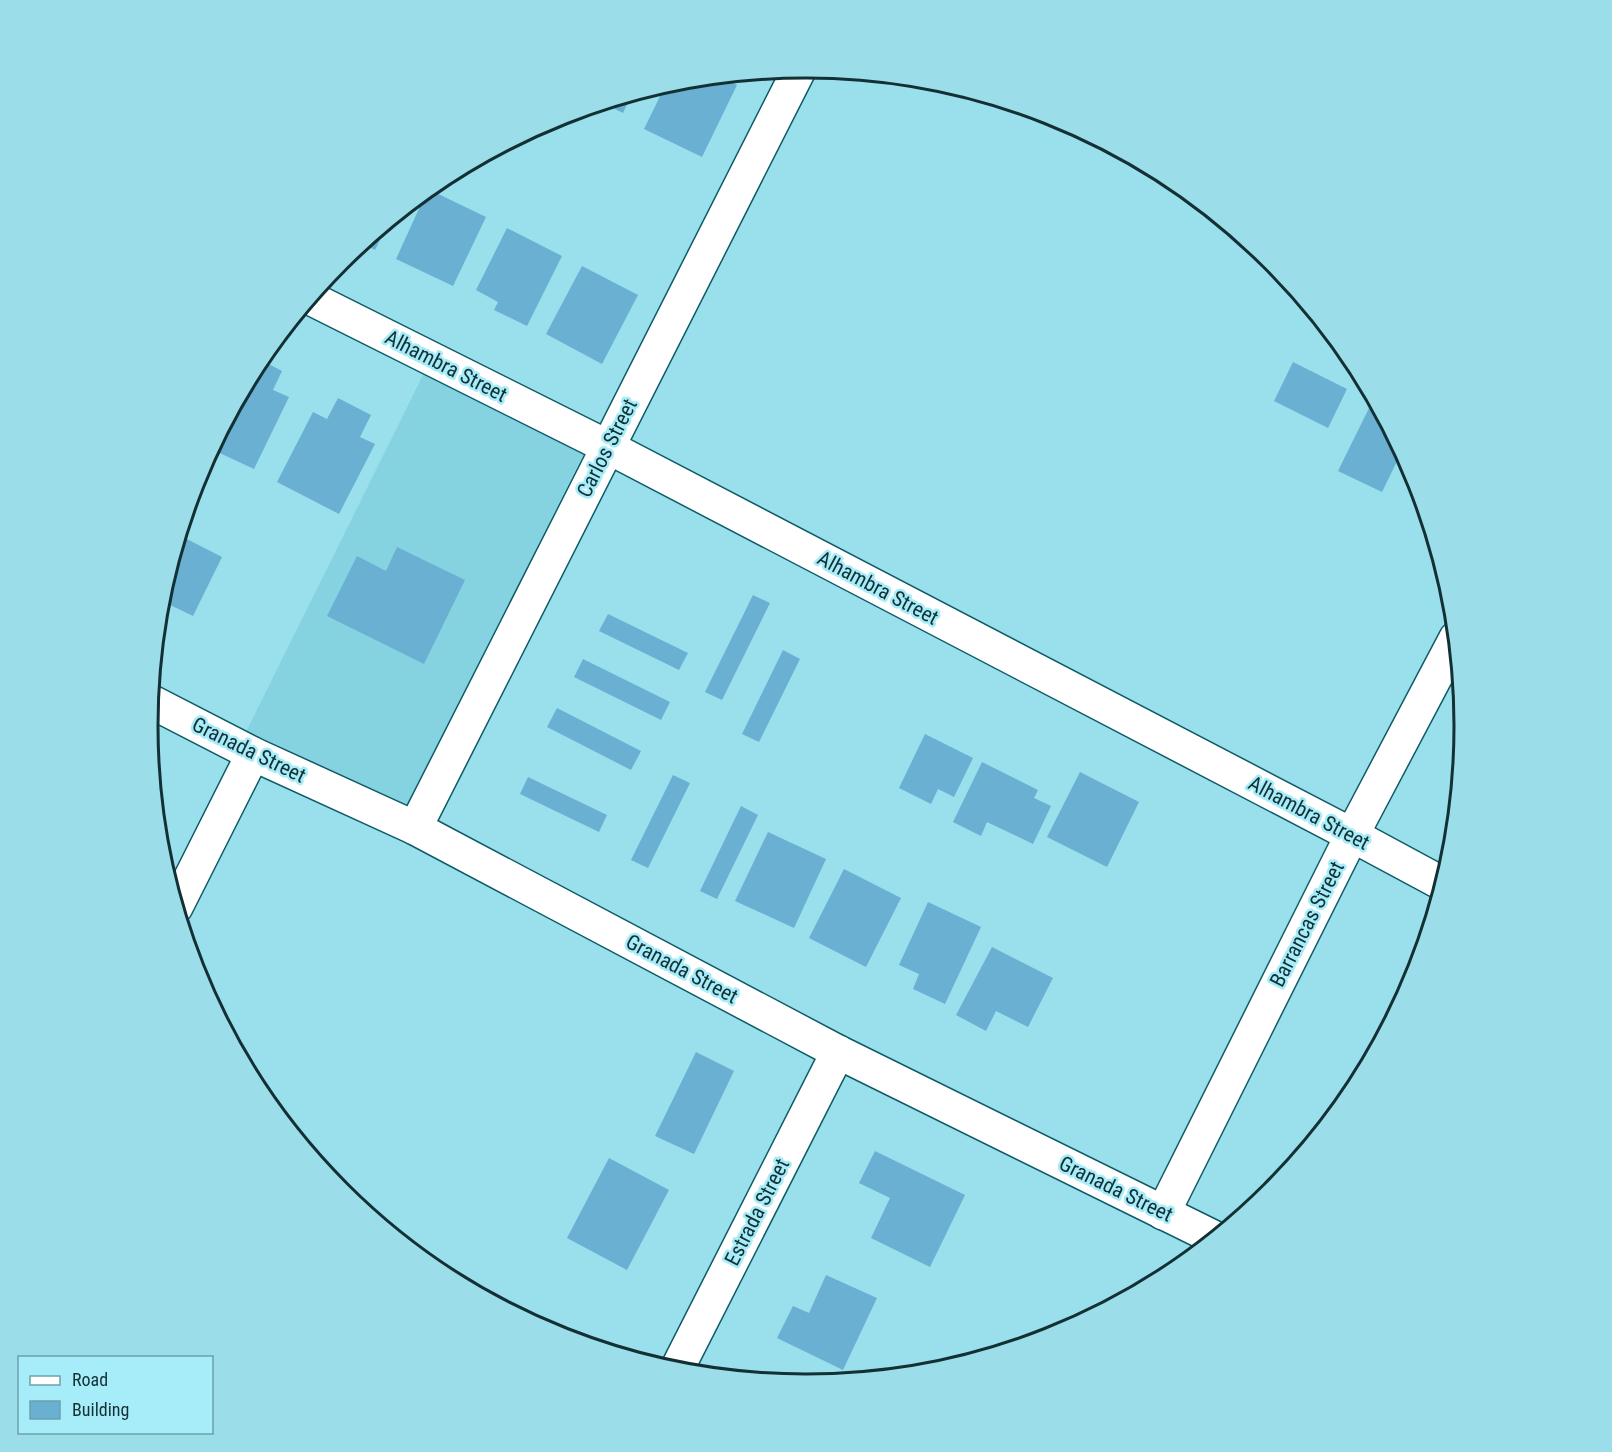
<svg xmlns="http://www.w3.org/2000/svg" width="1612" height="1452" viewBox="0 0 1612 1452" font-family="'Roboto Condensed',sans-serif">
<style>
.built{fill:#85d3e1}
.building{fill:#6ab0d3}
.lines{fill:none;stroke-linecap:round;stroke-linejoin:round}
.street-casing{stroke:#0e5b67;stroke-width:36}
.street{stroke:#fff;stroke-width:33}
.labels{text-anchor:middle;stroke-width:5;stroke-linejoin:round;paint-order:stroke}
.street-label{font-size:21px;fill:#133035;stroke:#a7ecf9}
.rim{fill:none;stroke:#133035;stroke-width:3}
</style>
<rect width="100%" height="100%" fill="#9adfec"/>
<path class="built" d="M424,373L584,453L406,807L246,732Z"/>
<g class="building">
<path d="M721,76L737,85L702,157L644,129L666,84L678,80Z"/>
<path d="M632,94L623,113L603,103Z"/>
<path d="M428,189L486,217L453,286L396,259Z"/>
<path d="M390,220L375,250L361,243L363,242Z"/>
<path d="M507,228L562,256L527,326L494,310L498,302L476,290Z"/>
<path d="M582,266L638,295L602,364L546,334Z"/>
<path d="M259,359L282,371L273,390L289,397L254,469L211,449Z"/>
<path d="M1293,362L1347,389L1328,428L1274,401Z"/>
<path d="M338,398L371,415L360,437L375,444L339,514L277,482L313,412L327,419Z"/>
<path d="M1374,398L1402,451L1382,492L1338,471Z"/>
<path d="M179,535L222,557L193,616L166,603L160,615L159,614L160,597Z"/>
<path d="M397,547L465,580L424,664L327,616L357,556L386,571Z"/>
<path d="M753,595L770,603L722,700L705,692Z"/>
<path d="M608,614L688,653L679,670L599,631Z"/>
<path d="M783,650L800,659L759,742L742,734Z"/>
<path d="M583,659L670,702L661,720L574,677Z"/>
<path d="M557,708L641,751L631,770L547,727Z"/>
<path d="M925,734L973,758L954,797L938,789L931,804L899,788Z"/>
<path d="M982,762L1038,790L1034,798L1051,806L1033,844L987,822L981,836L953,822Z"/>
<path d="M1080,772L1139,802L1107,867L1047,837Z"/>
<path d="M673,775L690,783L648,868L631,860Z"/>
<path d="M528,777L607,815L599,832L520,794Z"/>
<path d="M741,806L758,815L717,899L700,891Z"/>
<path d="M768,832L826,859L794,928L735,901Z"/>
<path d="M844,869L901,898L866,967L809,938Z"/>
<path d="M928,902L981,927L945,1004L913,989L919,974L899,965Z"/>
<path d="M992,947L1053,978L1028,1027L996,1011L986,1031L956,1015Z"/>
<path d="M696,1052L734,1071L694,1154L655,1136Z"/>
<path d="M875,1151L965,1195L930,1267L871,1238L890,1198L859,1183Z"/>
<path d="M609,1158L669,1190L627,1270L567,1238Z"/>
<path d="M826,1275L877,1298L843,1370L777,1338L793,1306L809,1313Z"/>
</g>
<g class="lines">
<defs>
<g id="street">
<path d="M310,298L608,447L1352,835L1443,884"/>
<path d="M150,701L253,754L415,828L838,1052L1215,1238"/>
<path d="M415,828L800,68"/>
<path d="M176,907L253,754"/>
<path d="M1163,1213L1352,835L1456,638"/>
<path d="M676,1371L838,1052"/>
</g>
</defs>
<use href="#street" class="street-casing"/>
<use href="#street" class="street"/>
</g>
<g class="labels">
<g class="street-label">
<text transform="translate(446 366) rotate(27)" y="7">Alhambra Street</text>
<text transform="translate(607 448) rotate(-63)" y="7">Carlos Street</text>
<text transform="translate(878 588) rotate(28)" y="7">Alhambra Street</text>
<text transform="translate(249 750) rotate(26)" y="7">Granada Street</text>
<text transform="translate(1309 813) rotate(28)" y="7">Alhambra Street</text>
<text transform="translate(1307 924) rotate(-63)" y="7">Barrancas Street</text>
<text transform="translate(682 969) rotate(28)" y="7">Granada Street</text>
<text transform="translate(1116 1189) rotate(26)" y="7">Granada Street</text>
<text transform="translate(757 1212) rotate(-63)" y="7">Estrada Street</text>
</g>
</g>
<path d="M0 0H1612V1452H0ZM158 726a648 648 0 1 1 1296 0a648 648 0 1 1-1296 0Z" fill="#9bdde9" fill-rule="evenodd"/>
<path class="rim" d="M158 726a648 648 0 1 1 1296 0a648 648 0 1 1-1296 0Z"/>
<rect x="18" y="1356" width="195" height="78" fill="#a7ecf9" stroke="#6ca1ab" stroke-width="1.5"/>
<rect x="30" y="1376" width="30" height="9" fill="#ffffff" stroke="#6ca1ab" stroke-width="1.5"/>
<text x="72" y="1386" font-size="18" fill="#133035">Road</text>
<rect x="30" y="1401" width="30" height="18" fill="#6ab0d3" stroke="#6ca1ab" stroke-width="1.5"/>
<text x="72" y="1416" font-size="18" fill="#133035">Building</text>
</svg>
